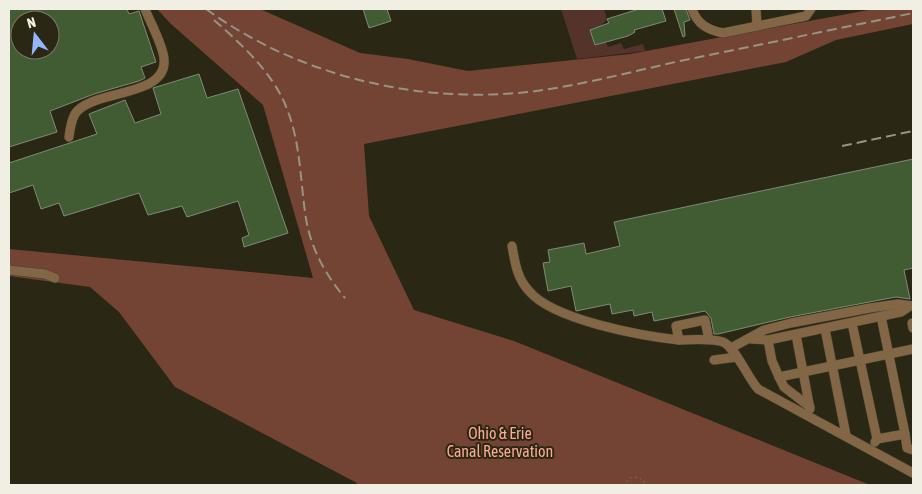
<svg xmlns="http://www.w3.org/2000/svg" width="922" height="494" viewBox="0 0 922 494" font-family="'Asap Condensed',sans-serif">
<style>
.green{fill:#54342a}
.forest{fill:#734333}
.building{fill:#415c32;stroke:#7e8b77;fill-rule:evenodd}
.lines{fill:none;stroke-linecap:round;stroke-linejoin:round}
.minor-casing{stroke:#464331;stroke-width:10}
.path{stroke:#949182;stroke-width:1;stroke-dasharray:1 4;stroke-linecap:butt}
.minor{stroke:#826645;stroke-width:9}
.rail{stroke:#979485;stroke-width:2;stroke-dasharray:10 5;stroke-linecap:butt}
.labels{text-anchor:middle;stroke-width:4;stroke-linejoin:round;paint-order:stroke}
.park-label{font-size:16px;fill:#fcab92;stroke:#2a2714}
</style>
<rect width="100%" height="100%" fill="#2a2714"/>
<path class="green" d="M561,9H604L607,19L601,26L590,30L595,44L606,42L608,47L621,43L624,49L643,44L645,51L577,59Z"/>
<path class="forest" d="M157,9H260L360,53L408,59L468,71L630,54L874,9H913V24L836,40L786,62L364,144L369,216L414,310L514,341L870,485H355L357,483L175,387L119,312L90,287L9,276V249L313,278L263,105L171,24Z"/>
<g class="building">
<path d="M9,9H127L129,14L139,11L156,62L141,67L145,78L139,81L94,94L50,111L57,132L9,147ZM20,20H50V50H20Z"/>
<path d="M363,9H387L391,21L369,28Z"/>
<path d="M639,9H662L666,21L634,30L635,32L628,36L595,45L590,30L609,23L607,19Z"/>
<path d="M674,9H686L690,20L684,22L685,36L683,37Z"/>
<path d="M199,74L207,98L238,89L288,233L244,247L242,238L249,235L238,201L187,217L182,206L148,215L139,193L64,216L59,203L41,209L33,185L9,193V163L97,134L89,114L125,100L135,123L161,114L153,88Z"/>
<path d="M913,159V268L904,270L910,299L896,297L869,302L790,317L718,334H714L711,318L705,311L654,321L652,312L634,316L633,310L612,314L610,304L576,311L571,286L548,291L543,263L550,262L548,250L584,243L586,254L620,246L614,222Z"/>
</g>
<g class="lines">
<defs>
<g id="minor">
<path d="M692,9C697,24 708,30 723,33L806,16L811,9"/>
<path d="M756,9L757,26"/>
<path d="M69,137C70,129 71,121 75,114C91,89 168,98 164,59C163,45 150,22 145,9"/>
<path d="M512,246C515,263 517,278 529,291C553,320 642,336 679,340"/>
<path d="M9,270L45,274L55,278"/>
<path d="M882,321L905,434"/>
<path d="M912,323L913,328"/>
<path d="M853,328L877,439"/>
<path d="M826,334L846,435"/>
<path d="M751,339L768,340L901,312L910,306"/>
<path d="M709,340L705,320L676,326L679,340C692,340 710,338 723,342C735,347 748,378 758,389L913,473"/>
<path d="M768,340L772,361L779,377"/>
<path d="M797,340L810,409"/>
<path d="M731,348L764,330L791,323L870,308L898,304L913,306"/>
<path d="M714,360L737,357"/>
<path d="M810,407L784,387L779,377L913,349"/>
<path d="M875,442L877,439L905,434L907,448L913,450"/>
</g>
</defs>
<use href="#minor" class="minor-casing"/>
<path class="path" d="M623,485L631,478L638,477L649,485"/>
<use href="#minor" class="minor"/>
<g class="rail">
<path d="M206,9C298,76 417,104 528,92C579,86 630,72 680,61C758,45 836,29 913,13"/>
<path d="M214,20C240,43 271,71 285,104C300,139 300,175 305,212C309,245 324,273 345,298"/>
<path d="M842,146L913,131"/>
</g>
</g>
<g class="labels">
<g class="park-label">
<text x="500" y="439">Ohio &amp; Erie<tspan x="500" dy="18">Canal Reservation</tspan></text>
</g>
</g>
<rect width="922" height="494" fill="none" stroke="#f1efe3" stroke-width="20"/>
<g transform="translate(35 35) rotate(344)"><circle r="24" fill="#2a2714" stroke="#7a7767"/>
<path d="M0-4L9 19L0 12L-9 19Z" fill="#93b7fd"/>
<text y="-8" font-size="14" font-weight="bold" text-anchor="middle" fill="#f1efe3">N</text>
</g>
</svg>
